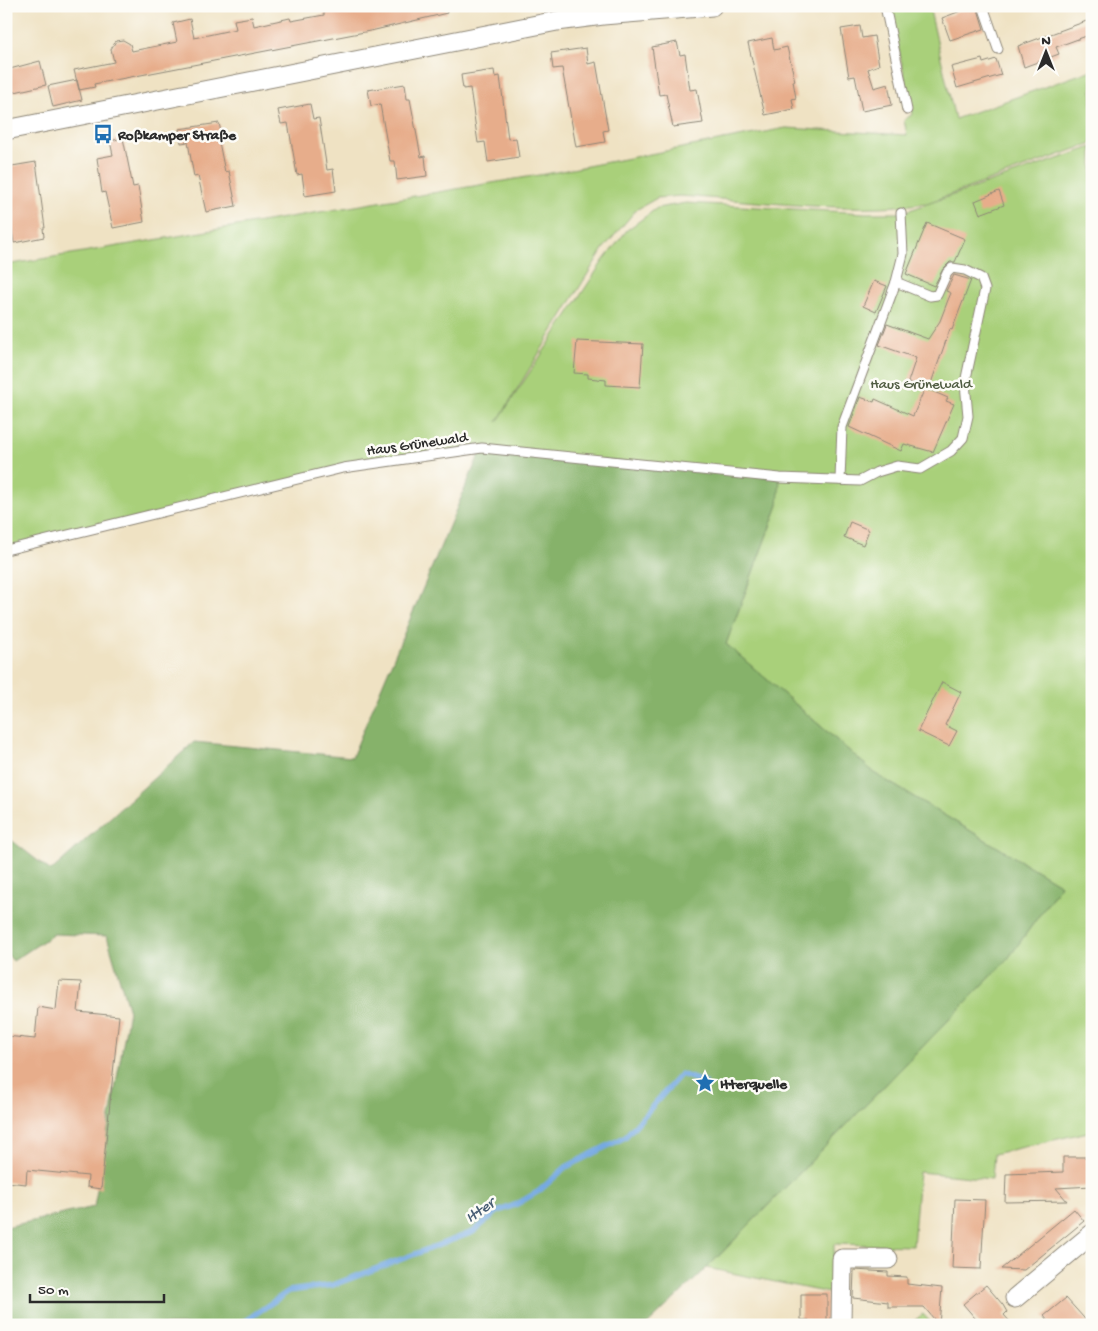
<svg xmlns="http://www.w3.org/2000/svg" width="1098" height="1331" viewBox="0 0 1098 1331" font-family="'Gochi Hand',sans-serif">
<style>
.green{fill:#a9d07a;stroke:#6a7e52}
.forest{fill:#86b26a;stroke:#586e4a}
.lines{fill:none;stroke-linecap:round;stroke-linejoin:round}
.stream{stroke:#74a9e2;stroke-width:5.5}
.building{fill:#e7ad8b}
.lane-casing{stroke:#8d8677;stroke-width:11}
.street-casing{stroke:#8d8677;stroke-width:21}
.lane{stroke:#fff;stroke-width:9}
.street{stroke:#fff;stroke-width:19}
.labels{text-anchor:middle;stroke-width:5;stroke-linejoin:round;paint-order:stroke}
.poi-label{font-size:15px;font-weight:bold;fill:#2b2b2b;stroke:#fdfcf7;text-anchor:start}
.park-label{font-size:15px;fill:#515d43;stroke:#fdfcf7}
.street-label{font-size:15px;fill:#2b2b2b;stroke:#fdfcf7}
.water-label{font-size:16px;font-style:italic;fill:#485d74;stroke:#fdfcf7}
</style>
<rect width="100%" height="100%" fill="#fdfcf7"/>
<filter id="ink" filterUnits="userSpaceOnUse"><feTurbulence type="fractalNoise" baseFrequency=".02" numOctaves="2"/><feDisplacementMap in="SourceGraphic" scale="10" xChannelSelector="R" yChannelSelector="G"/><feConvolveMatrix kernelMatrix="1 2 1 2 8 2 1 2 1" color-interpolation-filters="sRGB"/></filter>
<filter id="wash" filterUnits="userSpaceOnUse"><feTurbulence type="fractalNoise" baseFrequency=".0096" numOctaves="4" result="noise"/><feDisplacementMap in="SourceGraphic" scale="20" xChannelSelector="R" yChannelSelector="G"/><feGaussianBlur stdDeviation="1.12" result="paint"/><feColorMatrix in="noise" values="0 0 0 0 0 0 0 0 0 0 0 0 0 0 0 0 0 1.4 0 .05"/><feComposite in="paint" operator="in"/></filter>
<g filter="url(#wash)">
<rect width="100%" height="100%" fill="#efe2c3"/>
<g class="green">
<path d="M889,6H929L955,119L1092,70V143L927,203C850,214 759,201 680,196L657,198L636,210L603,249L497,422L603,261L627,230L657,208L686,203L865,213H901L1092,147V1131L994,1154L992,1179L919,1172L913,1246L834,1244V1294L707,1268L1007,960L1061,885L877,775L726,644L778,505L482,448L343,468L6,550V265L551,173L786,128L907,135L904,120L913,114Z"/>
<path d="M923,1314L933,1325H909Z"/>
</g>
<path class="forest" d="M482,448L780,478L778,505L726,644L877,775L1061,885L1007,960L707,1268L647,1325H6V1227L94,1207L129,1011L107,936L54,934L13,961L6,953V836L51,871L194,742L352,757Z"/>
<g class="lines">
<path class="stream" d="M239,1325L289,1291L333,1285L473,1232L497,1212L517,1204L539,1191L566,1167L625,1137L681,1074L705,1083"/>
</g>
<g id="blocks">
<g class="building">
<path d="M351,6H446L447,13L375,30L94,84L95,87L79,90L74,70L114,62L111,49L116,41L123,40L130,44L132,51L177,42L173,23L190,19L194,38L236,29L234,20L252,17L254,26L290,18L291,21L324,15V11Z"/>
<path d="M974,6H977L984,29L950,40L942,18Z"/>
<path d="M1092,19V34L1056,47L1059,54L1024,67L1018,46Z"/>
<path d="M860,26L862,38L874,36L879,65L868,69L874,88L888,84L892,105L862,111L855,76L849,77L841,29Z"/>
<path d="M772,38L774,50L787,47L795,81H793L796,98L792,99L794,109L765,115L748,43Z"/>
<path d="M677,42L680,55L685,54L690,90L697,89L703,123L673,127L666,94L659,95L652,47Z"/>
<path d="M586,48L588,64L596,62L608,130L603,131L605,142L576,147L562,68L553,69L551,53Z"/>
<path d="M982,59L983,63L996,59L1001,75L957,88L951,67Z"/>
<path d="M40,61L46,85L6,94V70Z"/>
<path d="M494,70L495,77L500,76L508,139L516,138L519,157L488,162L485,142L478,143L470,88L463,89L461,75Z"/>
<path d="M77,80L82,100L53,107L48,86Z"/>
<path d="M405,84L407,99H410L421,157L425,156L427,176L397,180L395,161H390L380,104L371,106L368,90Z"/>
<path d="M310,104L313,119L319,118L327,170L333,169L336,191L305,196L302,174L297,175L288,123L281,124L278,110Z"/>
<path d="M219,123L222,137H218L225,172L229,171L236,206L206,212L198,176L194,177L188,142L181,143L179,129Z"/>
<path d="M123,138L133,187L138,186L144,222L113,228L105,192L102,193L97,158L113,155L110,141Z"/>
<path d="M36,162L45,228H43L44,237L14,243L6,196V167Z"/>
<path d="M999,191L1004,205L980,214L975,201Z"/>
<path d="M927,223L965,239L955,262H950L943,269L934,286L906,274Z"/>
<path d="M954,275L971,280L952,330L950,329L929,389L908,382L916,358L879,345L887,324L928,339L940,321L948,300L951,293L946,291Z"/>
<path d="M874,281L887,286L876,312L863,306Z"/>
<path d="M577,341L643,344L640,387L606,385V380L588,378V374L574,373Z"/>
<path d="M925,388L948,398L946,401L954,404L933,452L904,444L901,451L849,427L860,397L874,402L875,399L913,416Z"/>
<path d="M850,522L869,530L863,545L844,537Z"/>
<path d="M942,682L961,692L945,725L957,731L949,746L918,731Z"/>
<path d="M59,981L81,982L78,1012L119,1016L101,1189L87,1187L88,1176L27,1170L26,1184L6,1182V1036L35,1039L38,1007L56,1010Z"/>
<path d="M1063,1157H1092V1186L1056,1188L1067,1201L1005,1202L1006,1174L1063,1172Z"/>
<path d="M955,1199L985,1200L981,1269L952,1268Z"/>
<path d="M1074,1209L1084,1221L1072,1231L1024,1270L1001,1269Z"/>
<path d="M854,1270L888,1272V1276L907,1277V1284L942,1288L939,1325L924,1307H888V1302L853,1298Z"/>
<path d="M986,1285L1003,1305L1007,1312L1004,1315L1013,1325H981L963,1304Z"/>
<path d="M801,1294H827V1325H809V1320H801Z"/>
<path d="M1066,1298L1084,1318L1088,1325H1051L1044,1316Z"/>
</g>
</g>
</g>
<g filter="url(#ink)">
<use href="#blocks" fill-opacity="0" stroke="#8d8677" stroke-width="1"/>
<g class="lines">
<defs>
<g id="lane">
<path d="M885,6L907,110"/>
<path d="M983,6L998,49"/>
<path d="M840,480L842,427L896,282L903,254L901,213"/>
<path d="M6,550L343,468L482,448L780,478L860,481L877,472L897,466L920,469L951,451L963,438L968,416L965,383L985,289L981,278L965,270L952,268L947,273L937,295L930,296L896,282"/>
</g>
<g id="street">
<path d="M6,130L557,21L603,15L712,6"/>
<path d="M1015,1298L1092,1234"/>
<path d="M841,1325L842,1259H888"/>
</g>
</defs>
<use href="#lane" class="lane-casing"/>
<use href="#street" class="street-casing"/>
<use href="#lane" class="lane"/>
<use href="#street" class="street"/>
</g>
</g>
<defs>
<symbol id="bus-bare" viewBox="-9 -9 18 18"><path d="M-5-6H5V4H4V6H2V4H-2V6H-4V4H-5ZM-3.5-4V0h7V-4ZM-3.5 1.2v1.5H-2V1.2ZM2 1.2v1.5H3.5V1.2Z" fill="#1f6fb2" stroke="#fdfcf7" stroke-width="2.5" paint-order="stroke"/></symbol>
<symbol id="sight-bare" viewBox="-9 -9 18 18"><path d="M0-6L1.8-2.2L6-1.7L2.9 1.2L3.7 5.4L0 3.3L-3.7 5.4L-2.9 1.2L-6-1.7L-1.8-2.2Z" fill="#1f6fb2" stroke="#fdfcf7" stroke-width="2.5" paint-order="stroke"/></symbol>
</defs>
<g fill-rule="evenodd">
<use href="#bus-bare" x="89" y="120" width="28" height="28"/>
<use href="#sight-bare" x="691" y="1069" width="28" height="28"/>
</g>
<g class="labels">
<g class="poi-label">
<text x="118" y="139">Roßkamper Straße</text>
<text x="720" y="1088">Itterquelle</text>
</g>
<g class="park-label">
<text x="921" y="388">Haus Grünewald</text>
</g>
<g class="street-label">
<text transform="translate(417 443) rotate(-8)" y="5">Haus Grünewald</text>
</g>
<g class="water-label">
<text transform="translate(479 1209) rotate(-35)" y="6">Itter</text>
</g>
</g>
<rect width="1098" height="1331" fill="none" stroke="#fdfcf7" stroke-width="25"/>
<g transform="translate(1046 52)" stroke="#fdfcf7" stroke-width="4" paint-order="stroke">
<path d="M0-4L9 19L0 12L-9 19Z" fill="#2b2b2b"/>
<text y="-8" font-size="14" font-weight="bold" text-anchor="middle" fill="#2b2b2b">N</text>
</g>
<path d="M30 1294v8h134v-8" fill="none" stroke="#2b2b2b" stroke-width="2.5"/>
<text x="38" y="1294" font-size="15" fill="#2b2b2b" stroke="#fdfcf7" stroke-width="4" paint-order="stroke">50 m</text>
</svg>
